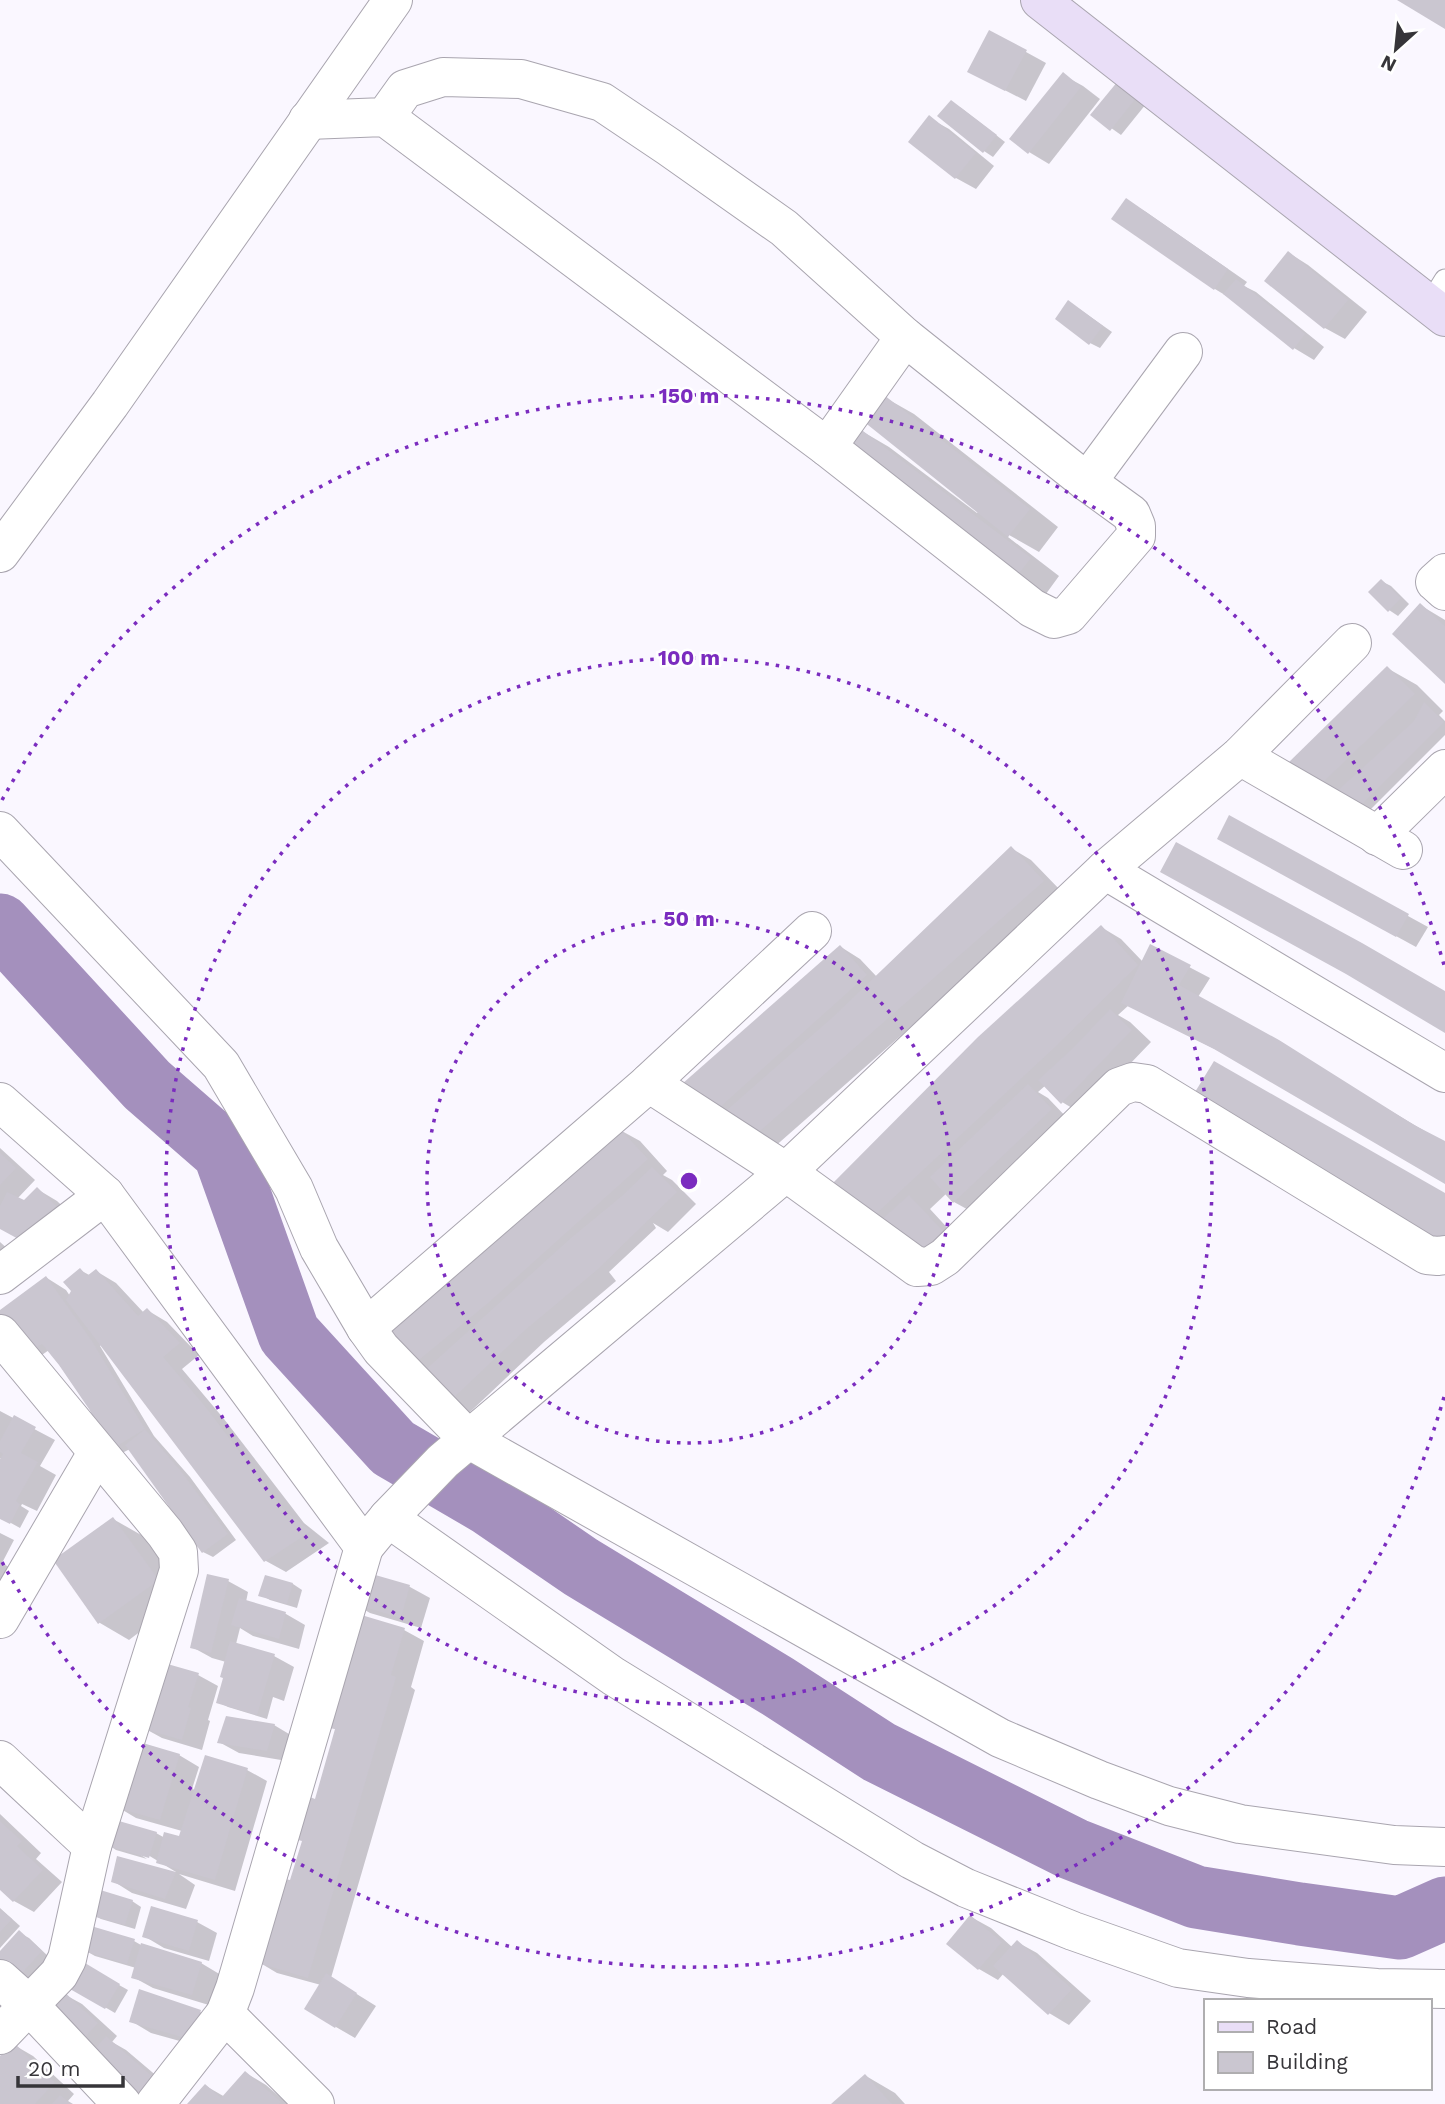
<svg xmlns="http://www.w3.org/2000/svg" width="1445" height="2104" viewBox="0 0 1445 2104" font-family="'Work Sans',sans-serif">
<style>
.shadow{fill:#0003}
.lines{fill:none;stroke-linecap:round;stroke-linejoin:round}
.river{stroke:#a490bd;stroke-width:63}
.building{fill:#cac6d0}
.lane-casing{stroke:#a9a5af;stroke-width:23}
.street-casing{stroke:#a9a5af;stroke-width:40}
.secondary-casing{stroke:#a9a5af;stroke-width:40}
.lane{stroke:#fff;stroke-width:21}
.street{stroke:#fff;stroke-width:38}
.secondary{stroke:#e9def7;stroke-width:38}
.ring{fill:none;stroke:#7b2cbf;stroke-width:3.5;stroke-dasharray:3.5 7}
.centre{fill:#7b2cbf;stroke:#fff;stroke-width:3.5}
.ring-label{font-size:21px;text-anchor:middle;font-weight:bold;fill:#7b2cbf;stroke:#fff;stroke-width:5;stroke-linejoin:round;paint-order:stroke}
</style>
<rect width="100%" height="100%" fill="#faf7ff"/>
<g class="shadow">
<path d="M990,32L1046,63L1026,101L989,82Z"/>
<path d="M1063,75L1083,86L1100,99L1049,164L1029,152Z"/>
<path d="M1118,84L1146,104L1121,135L1093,115Z"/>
<path d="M960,107L1005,142L993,157L984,151Z"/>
<path d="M929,118L949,129L994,166L976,189L956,178Z"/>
<path d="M1126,200L1146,212L1247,282L1244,286L1256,292L1324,347L1314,360L1294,348L1233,300L1215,289Z"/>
<path d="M1289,253L1308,265L1367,312L1345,339L1325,328L1266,281Z"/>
<path d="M1078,308L1112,332L1100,348L1090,343Z"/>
<path d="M884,397L914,414L1058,527L1039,552L1009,535L1008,537L1059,576L1043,598L860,430L889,447L977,513L979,511Z"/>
<path d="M1381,581L1391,586L1409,604L1398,616L1389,610Z"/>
<path d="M1420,605L1445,620V681Z"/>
<path d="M1387,668L1417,685L1443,711L1439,715L1445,721V735L1366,814L1313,792Z"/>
<path d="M1011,848L1031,860L1063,893L772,1149L711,1114L841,947L860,959L877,977Z"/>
<path d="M1239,850L1408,916L1428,927L1416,947Z"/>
<path d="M1101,927L1121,939L1143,962L1151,947L1210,978L1198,997L1445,1143V1181L1232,1058L1129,1005L1118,1015L1130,1022L1151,1042L1082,1114L1062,1102L1046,1085L1038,1092L1048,1098L1070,1121L974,1213L954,1202L947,1193L930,1209L964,1246L864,1225Z"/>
<path d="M620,1130L640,1141L667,1171L663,1175L672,1180L696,1204L668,1232L653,1223L656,1228L609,1272L616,1281L544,1342L469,1413L415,1363Z"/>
<path d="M0,1148L35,1180L17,1199L24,1202L37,1189L57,1201L75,1218L0,1228Z"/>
<path d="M0,1242L26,1265L0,1284Z"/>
<path d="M80,1270L91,1276L96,1271L116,1283L144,1313L147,1310L167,1322L199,1355L182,1369L224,1419L304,1523L329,1543L286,1572L266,1561L102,1344L100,1346L154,1436L190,1477L236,1540L213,1557L203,1552L130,1449L122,1453L49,1350L39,1357L0,1313L47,1278L66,1290L70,1296Z"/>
<path d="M0,1411L55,1440L40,1466L56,1475L37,1511L22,1504L21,1506L29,1511L20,1528L0,1517V1463L2,1459L0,1458Z"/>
<path d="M113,1519L143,1536L187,1596L129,1640L100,1623L55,1560Z"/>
<path d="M0,1533L14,1540L2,1563L19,1573L0,1595Z"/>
<path d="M359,1572L410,1587L430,1598L421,1628L370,1613L351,1602Z"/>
<path d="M266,1577L293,1584L302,1590L297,1608L270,1600L261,1595Z"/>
<path d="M228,1581L248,1592L246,1602L286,1614L305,1625L299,1649L253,1636L240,1628L236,1644L274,1656L294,1667L284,1701L273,1697L267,1719L228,1707L218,1702L225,1679L226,1662L212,1658L192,1647Z"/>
<path d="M404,1630L424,1641L411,1687L415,1690L331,1978L376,2006L355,2038L336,2027L321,1985L277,1973L257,1961L291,1883L337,1730L331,1727Z"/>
<path d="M198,1675L218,1686L208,1720L210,1721L202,1750L162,1738L142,1727Z"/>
<path d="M274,1725L294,1737L287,1761L239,1753L219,1742Z"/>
<path d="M179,1755L199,1767L192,1789L196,1790L247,1770L267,1781L235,1891L179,1874L195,1885L186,1909L132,1893L113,1881L176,1872L143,1852L141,1855L147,1859L116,1850L107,1844L156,1833L165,1838H180L182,1831L136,1818L116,1806Z"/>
<path d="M0,1814L41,1853L36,1859L62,1882L34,1912L14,1901L0,1887Z"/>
<path d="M132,1901L141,1907L135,1929L101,1919L91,1914Z"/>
<path d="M0,1908L20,1926L0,1948Z"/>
<path d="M971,1917L991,1928L1012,1947L1017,1942L1037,1953L1091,2001L1069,2025L1049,2013L1004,1973L998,1980L979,1969Z"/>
<path d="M197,1922L217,1933L209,1961L164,1948L144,1936Z"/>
<path d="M19,1933L29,1938L50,1958L26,1984L0,1954Z"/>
<path d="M134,1941L141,1945L201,1963L221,1975L212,2006L153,1988L133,1977L136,1968L95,1956L86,1951Z"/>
<path d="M85,1966L128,1990L115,2013L72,1988Z"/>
<path d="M62,1993L82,2004L117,2036L112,2042L126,2050L172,2089L148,2104L43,2013Z"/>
<path d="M200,2012L220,2023L212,2050L151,2033L131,2021Z"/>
<path d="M14,2045L33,2056L74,2094L68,2101L73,2104H0V2059Z"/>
<path d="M246,2073L266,2085L288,2104H190L206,2086L225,2097Z"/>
<path d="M866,2076L895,2093L905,2104H834Z"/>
</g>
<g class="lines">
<path class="river" d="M0,925L147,1085L224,1152L289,1334L393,1448L489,1504L581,1567L777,1686L879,1752L1073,1849L1196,1897L1300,1914L1400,1928L1445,1908"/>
</g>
<g class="building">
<path d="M1397,0H1445V29Z"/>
<path d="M989,30L1027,50L1005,91L967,72Z"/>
<path d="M1063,72L1081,87L1028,154L1009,139Z"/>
<path d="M1118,81L1137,97L1110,131L1090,115Z"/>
<path d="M951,100L997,135L983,153L937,116Z"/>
<path d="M929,115L976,153L955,179L908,142Z"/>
<path d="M1126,198L1228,269L1214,290L1111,219Z"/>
<path d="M1288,251L1348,300L1324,329L1264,281Z"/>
<path d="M1236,279L1305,334L1293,350L1223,294Z"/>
<path d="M1068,300L1103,326L1089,345L1055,319Z"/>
<path d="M884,395L1030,509L1008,537L863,421Z"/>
<path d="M859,428L1031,558L1012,582L840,452Z"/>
<path d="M1381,579L1401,598L1388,612L1368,592Z"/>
<path d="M1420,603L1445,626V684L1392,634Z"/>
<path d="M1387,666L1415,694L1312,793L1285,766Z"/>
<path d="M1424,702L1444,722L1356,810L1337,791L1414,721Z"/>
<path d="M1229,815L1409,914L1396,937L1217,839Z"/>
<path d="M1176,842L1362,943L1445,991V1033L1346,974L1160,872Z"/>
<path d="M1011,846L1044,881L751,1139L726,1111L833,1017Z"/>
<path d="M1101,925L1138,965L1055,1047L863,1226L826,1190L978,1037Z"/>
<path d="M1150,944L1191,965L1179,985L1279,1040L1414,1125L1445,1141V1184L1214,1049L1121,1003Z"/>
<path d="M840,945L867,975L710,1116L682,1084Z"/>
<path d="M1110,1009L1132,1030L1061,1104L1038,1080L1073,1048Z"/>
<path d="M1214,1061L1445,1193V1238L1440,1246L1192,1097Z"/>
<path d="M1028,1084L1052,1109L953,1203L930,1177Z"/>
<path d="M619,1128L648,1159L488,1303L414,1364L388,1331Z"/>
<path d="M0,1153L16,1168L0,1185Z"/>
<path d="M652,1167L677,1192L598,1269L524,1331L448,1403L421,1374L571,1238L622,1196Z"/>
<path d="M37,1187L56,1206L22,1241L0,1229V1206L7,1192L24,1200Z"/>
<path d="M909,1195L946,1234L917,1261L880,1221Z"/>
<path d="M80,1268L87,1276L96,1269L138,1316L147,1308L180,1343L163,1357L204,1405L283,1509L311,1531L264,1562L66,1300L71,1291L63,1282Z"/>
<path d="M46,1276L92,1341L145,1429L112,1449L89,1409L59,1365L42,1344L29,1352L0,1316V1310Z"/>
<path d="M14,1415L36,1427L21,1453L38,1462L16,1501L20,1504L10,1524L0,1519V1459L3,1454L0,1452V1441Z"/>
<path d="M145,1429L180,1470L228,1534L202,1553L125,1445Z"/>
<path d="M113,1517L159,1580L98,1624L53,1560Z"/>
<path d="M358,1570L410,1585L401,1618L348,1602Z"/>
<path d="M207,1574L229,1579L211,1653L190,1648Z"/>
<path d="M265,1575L293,1583L287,1604L258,1596Z"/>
<path d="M239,1598L286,1612L279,1639L231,1625Z"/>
<path d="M358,1614L405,1628L391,1675L396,1677L308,1978L255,1962L285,1879L290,1880L302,1841L298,1840L310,1797L315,1799L335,1729L329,1728Z"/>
<path d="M230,1641L275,1654L257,1715L216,1703L223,1678L220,1677Z"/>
<path d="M157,1661L199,1673L188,1707L191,1708L182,1740L140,1728Z"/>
<path d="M226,1716L275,1724L267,1751L217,1743Z"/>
<path d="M136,1741L180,1754L160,1820L114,1807Z"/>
<path d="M205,1755L248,1768L215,1880L156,1863L164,1832L179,1836Z"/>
<path d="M112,1819L157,1832L149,1858L105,1845Z"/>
<path d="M0,1821L22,1841L17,1846L43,1870L13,1902L0,1890Z"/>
<path d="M117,1856L176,1872L165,1899L111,1882Z"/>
<path d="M97,1889L133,1900L125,1925L89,1915Z"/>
<path d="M151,1906L198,1920L189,1951L142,1937Z"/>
<path d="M0,1909L12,1919L0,1932Z"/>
<path d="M970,1915L1002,1942L978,1970L946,1944Z"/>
<path d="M91,1926L135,1939L127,1964L84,1951Z"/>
<path d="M19,1930L42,1951L16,1980L0,1966V1951Z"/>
<path d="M1017,1940L1072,1989L1048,2015L993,1966Z"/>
<path d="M141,1943L202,1962L192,1995L131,1978Z"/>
<path d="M85,1963L120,1984L105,2009L70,1989Z"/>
<path d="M326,1973L357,1993L335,2028L304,2009Z"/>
<path d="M139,1989L201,2010L192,2040L129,2022Z"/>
<path d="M62,1990L98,2023L77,2046L41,2014Z"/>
<path d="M106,2036L153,2077L135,2099L87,2058Z"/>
<path d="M13,2042L55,2082L35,2104H0V2056Z"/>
<path d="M245,2071L281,2102L279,2104H187L205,2084L221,2098Z"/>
<path d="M865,2074L892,2104H831Z"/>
<path d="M60,2095L71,2104H52Z"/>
</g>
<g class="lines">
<defs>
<path id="lane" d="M1430,304L1445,280"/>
<g id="street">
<path d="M308,120L385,117L827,447L1032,608L1054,619L1068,615L1136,536V526L1131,514L1087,482L905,337L784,228L669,147L602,102L521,79L443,77L405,89L385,117"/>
<path d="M827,447L905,337"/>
<path d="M1087,482L1183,352"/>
<path d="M0,553L110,404L393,0"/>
<path d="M1445,573L1435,582L1445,591"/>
<path d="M1240,756L1403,850"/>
<path d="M0,831L221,1065L294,1189L319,1248L366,1328"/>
<path d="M1377,836L1445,769"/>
<path d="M1105,870L1445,1073"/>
<path d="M812,931L649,1083L366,1328L381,1349L468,1439L1000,1738L1099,1780L1169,1806L1240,1824L1394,1845L1445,1847"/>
<path d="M649,1083L786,1172L917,1267L931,1266L945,1257L1119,1087L1133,1082L1147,1084L1427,1255L1438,1256L1445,1255"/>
<path d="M0,1102L105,1195L364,1547L235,1988L225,2014L155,2104"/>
<path d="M0,1275L105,1195"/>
<path d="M0,1334L165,1533L178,1552L179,1570L92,1846L67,1959L59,1974L0,2035"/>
<path d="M388,1518L613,1676L912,1860L966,1888L1073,1931L1178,1968L1248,1978L1377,1988L1445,1989"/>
<path d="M364,1547L388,1518L443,1461L786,1172L1105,870L1240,756L1352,643"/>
<path d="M0,1619L97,1453"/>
<path d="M0,1760L92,1846"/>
<path d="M0,1979L29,2005L122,2104"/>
<path d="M225,2014L315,2104"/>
</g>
<path id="secondary" d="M1040,0L1445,317"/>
</defs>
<use href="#lane" class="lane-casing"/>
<use href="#street" class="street-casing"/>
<use href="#secondary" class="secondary-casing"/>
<use href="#lane" class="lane"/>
<use href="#street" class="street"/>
<use href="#secondary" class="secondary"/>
</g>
<g class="ring">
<circle cx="689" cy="1181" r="262"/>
<circle cx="689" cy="1181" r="523"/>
<path d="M1444 1397A785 785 0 0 1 2 1562M2 800A785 785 0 0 1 1444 965"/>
</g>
<circle cx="689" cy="1181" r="10" class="centre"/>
<g class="ring-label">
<text x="689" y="403">150 m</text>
<text x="689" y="665">100 m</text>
<text x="689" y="926">50 m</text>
</g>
<rect x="1204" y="1999" width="228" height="91" fill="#ffffff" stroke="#afaeb0" stroke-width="2"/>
<rect x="1218" y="2022" width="35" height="10" fill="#e9def7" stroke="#afaeb0" stroke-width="2"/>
<text x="1266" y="2034" font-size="21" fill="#363539">Road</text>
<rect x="1218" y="2052" width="35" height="21" fill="#cac6d0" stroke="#afaeb0" stroke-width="2"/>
<text x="1266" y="2069" font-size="21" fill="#363539">Building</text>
<g transform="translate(1396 49) rotate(207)" stroke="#ffffff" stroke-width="5" paint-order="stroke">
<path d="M0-5L12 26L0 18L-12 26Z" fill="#363539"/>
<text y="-10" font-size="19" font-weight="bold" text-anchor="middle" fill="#363539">N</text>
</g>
<path d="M18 2076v10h105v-10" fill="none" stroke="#363539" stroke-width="3.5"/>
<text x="28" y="2076" font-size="21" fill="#363539" stroke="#ffffff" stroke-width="5" paint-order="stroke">20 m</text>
</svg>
